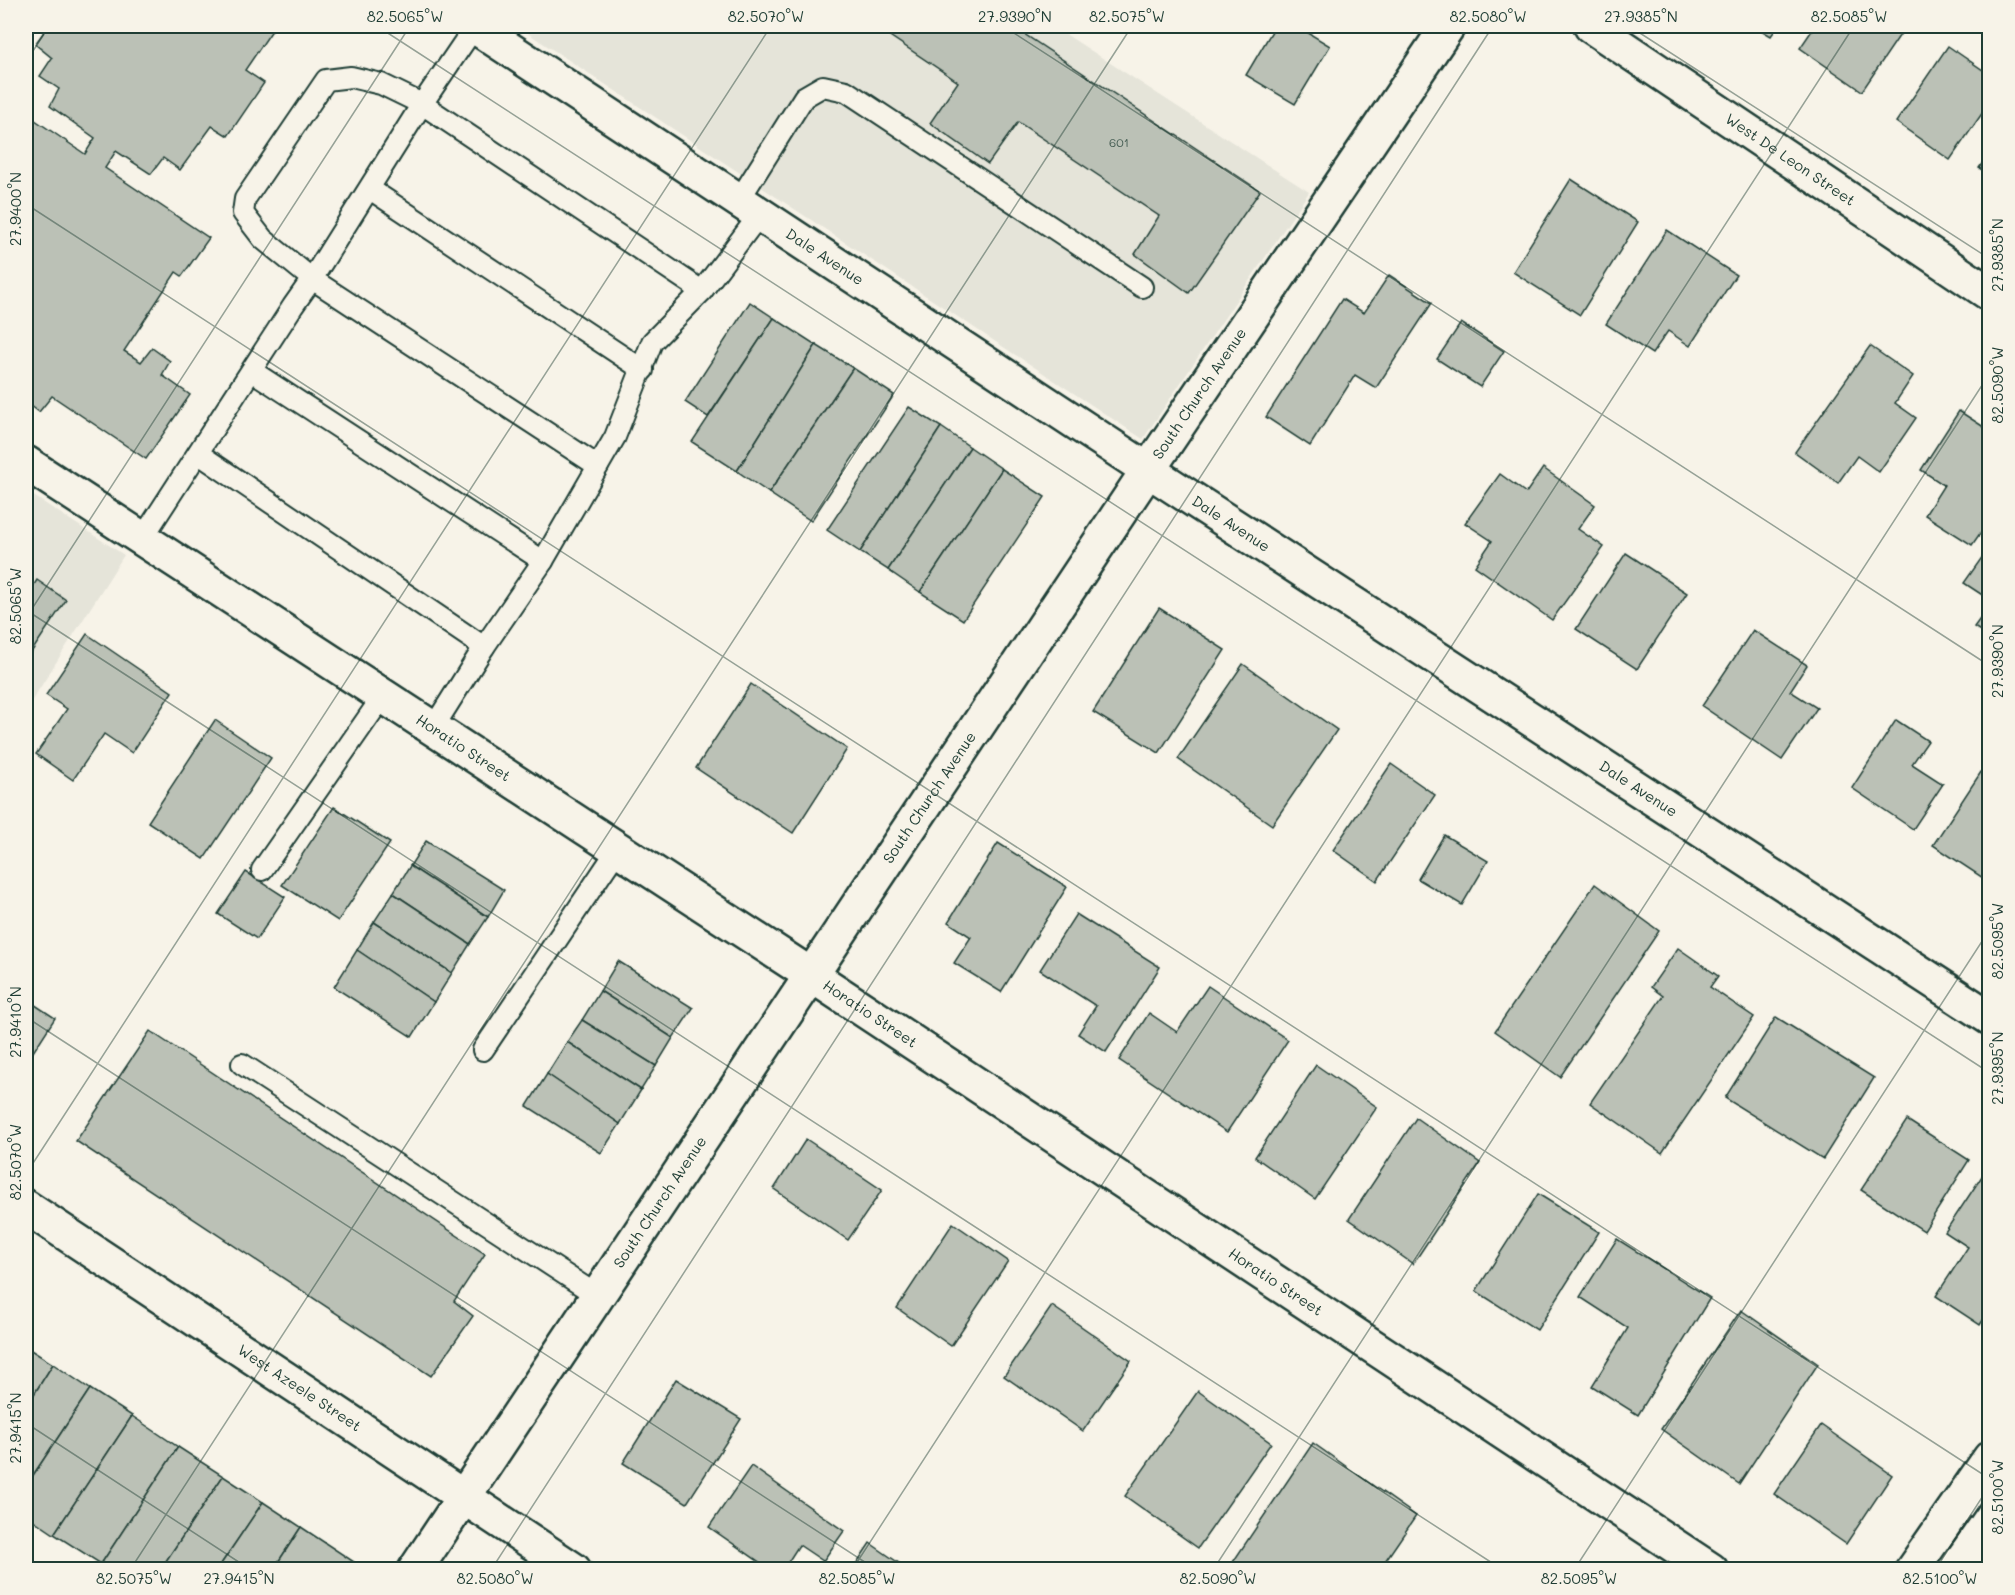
<svg xmlns="http://www.w3.org/2000/svg" width="2015" height="1595" viewBox="0 0 2015 1595" font-family="Mali,sans-serif">
<style>
.built{fill:#e5e4d9}
.building{fill:#bbc1b6;stroke:#1f3d34;stroke-width:1.5}
.lines{fill:none;stroke-linecap:round;stroke-linejoin:round}
.service-casing{stroke:#1f3d34;stroke-width:24}
.minor-casing{stroke:#1f3d34;stroke-width:38}
.tertiary-casing{stroke:#1f3d34;stroke-width:38}
.service{stroke:#f7f3e8;stroke-width:20}
.minor{stroke:#f7f3e8;stroke-width:33}
.tertiary{stroke:#f7f3e8;stroke-width:33}
.ticks{fill:none;stroke:#1f3d34;stroke-width:1.5;stroke-opacity:0.45}
.labels{text-anchor:middle;stroke-width:6;stroke-linejoin:round;paint-order:stroke}
.number-label{font-size:12px;fill:#465e54}
.street-label{font-size:15px;fill:#1f3d34;stroke:#f7f3e8}
.neatline{fill:none;stroke:#1f3d34;stroke-width:2}
.ticks-label{font-size:15px;text-anchor:middle;fill:#1f3d34}
</style>
<rect width="100%" height="100%" fill="#f7f3e8"/>
<filter id="ink" filterUnits="userSpaceOnUse"><feTurbulence type="fractalNoise" baseFrequency=".0167" numOctaves="2"/><feDisplacementMap in="SourceGraphic" scale="12" xChannelSelector="R" yChannelSelector="G"/><feConvolveMatrix kernelMatrix="1 2 1 2 8 2 1 2 1" color-interpolation-filters="sRGB"/></filter>
<g filter="url(#ink)">
<g class="built">
<path d="M517,26H1053L1309,192L1143,439Z"/>
<path d="M26,491L124,555L26,710Z"/>
</g>
<g class="building">
<path d="M48,26H275L245,70L264,83L228,136L212,126L180,170L163,158L151,174L116,151L105,168L209,238L182,276L176,272L124,351L141,362L152,348L170,361L162,375L190,395L146,459L52,396L39,412L26,402V367L30,360L26,357V134L35,120L85,154L95,138L50,106L59,89L40,76L52,58L35,44Z"/>
<path d="M875,26H1012L1260,191L1189,293L1135,254L1159,216L1018,122L988,164L930,123L958,82Z"/>
<path d="M1275,26H1308L1305,31L1330,46L1295,104L1246,75Z"/>
<path d="M1754,26H1778L1771,36Z"/>
<path d="M1815,26H1906L1862,91L1800,48Z"/>
<path d="M1948,46L1990,75V102L1950,160L1896,122Z"/>
<path d="M1990,152V175L1979,168Z"/>
<path d="M1571,179L1638,222L1580,315L1513,272Z"/>
<path d="M1667,230L1736,275L1690,346L1668,331L1652,354L1606,324Z"/>
<path d="M1389,275L1432,303L1376,388L1355,375L1310,446L1266,417L1342,299L1364,313Z"/>
<path d="M750,302L774,318L708,417L685,402Z"/>
<path d="M774,318L816,345L737,471L692,442Z"/>
<path d="M1461,323L1504,351L1480,387L1437,359Z"/>
<path d="M816,345L853,368L769,493L737,471Z"/>
<path d="M1870,346L1913,376L1895,403L1916,418L1879,472L1857,456L1838,483L1795,452Z"/>
<path d="M853,368L894,395L811,521L769,493Z"/>
<path d="M909,407L941,427L860,552L827,530Z"/>
<path d="M1959,411L1990,431V468L1987,472L1990,473V519L1972,545L1925,515L1944,485L1921,470Z"/>
<path d="M941,427L970,447L888,570L860,552Z"/>
<path d="M970,447L1002,469L920,592L888,570Z"/>
<path d="M1543,468L1595,505L1578,529L1604,547L1552,620L1475,566L1492,541L1465,523L1500,474L1526,493Z"/>
<path d="M1002,469L1045,497L963,620L920,592Z"/>
<path d="M1990,546V600L1964,583Z"/>
<path d="M1626,553L1687,593L1637,669L1576,629Z"/>
<path d="M37,580L66,600L26,660V597Z"/>
<path d="M1990,605V637L1974,627Z"/>
<path d="M1159,608L1225,650L1159,753L1093,712Z"/>
<path d="M1753,630L1807,665L1790,691L1817,708L1782,760L1702,706Z"/>
<path d="M87,634L172,692L132,753L104,734L73,780L36,754L67,709L46,695Z"/>
<path d="M1243,664L1337,730L1272,825L1178,759Z"/>
<path d="M751,684L847,749L793,833L696,768Z"/>
<path d="M215,720L271,758L204,859L148,822Z"/>
<path d="M1896,720L1928,741L1912,764L1943,784L1913,829L1852,788Z"/>
<path d="M1391,764L1435,795L1377,881L1333,850Z"/>
<path d="M1981,772L1990,777V867L1983,878L1933,845Z"/>
<path d="M334,807L390,843L338,921L282,885Z"/>
<path d="M1444,835L1488,861L1462,905L1418,879Z"/>
<path d="M426,841L504,890L488,917L410,866Z"/>
<path d="M998,843L1067,887L1001,992L954,963L971,937L948,922Z"/>
<path d="M410,866L488,917L470,944L393,893Z"/>
<path d="M246,872L285,897L257,939L218,914Z"/>
<path d="M1595,884L1659,931L1560,1077L1495,1031Z"/>
<path d="M393,893L470,944L452,973L374,922Z"/>
<path d="M1076,914L1160,967L1106,1052L1078,1034L1096,1006L1040,970Z"/>
<path d="M374,922L452,973L434,1002L357,950Z"/>
<path d="M1678,948L1718,976L1710,987L1754,1017L1662,1153L1590,1103L1663,996L1651,987Z"/>
<path d="M357,950L434,1002L412,1037L334,987Z"/>
<path d="M618,961L693,1008L673,1038L600,991Z"/>
<path d="M1208,986L1288,1040L1227,1132L1119,1060L1149,1013L1177,1032Z"/>
<path d="M600,991L673,1038L656,1066L582,1020Z"/>
<path d="M26,999L55,1018L26,1063Z"/>
<path d="M1776,1017L1874,1078L1823,1159L1725,1098Z"/>
<path d="M582,1020L656,1066L641,1090L567,1042Z"/>
<path d="M150,1031L485,1254L454,1301L473,1316L431,1376L76,1141Z"/>
<path d="M567,1042L641,1090L620,1124L547,1074Z"/>
<path d="M1316,1065L1377,1107L1315,1199L1255,1157Z"/>
<path d="M547,1074L620,1124L601,1153L527,1106Z"/>
<path d="M1416,1118L1480,1163L1413,1264L1349,1219Z"/>
<path d="M1907,1120L1969,1160L1924,1231L1861,1190Z"/>
<path d="M806,1139L882,1190L848,1240L774,1189Z"/>
<path d="M1990,1164V1309L1980,1325L1936,1296L1968,1247L1945,1232Z"/>
<path d="M1538,1194L1599,1232L1537,1330L1476,1291Z"/>
<path d="M953,1223L1008,1261L951,1346L897,1308Z"/>
<path d="M1617,1239L1710,1298L1638,1415L1592,1386L1628,1328L1580,1297Z"/>
<path d="M1052,1306L1131,1361L1083,1431L1004,1376Z"/>
<path d="M1741,1310L1818,1364L1739,1484L1661,1429Z"/>
<path d="M26,1347L53,1364L26,1407Z"/>
<path d="M53,1364L90,1389L26,1486V1407Z"/>
<path d="M676,1379L741,1419L687,1503L623,1463Z"/>
<path d="M90,1389L132,1416L54,1534L26,1515V1486Z"/>
<path d="M1198,1391L1271,1443L1198,1548L1125,1496Z"/>
<path d="M132,1416L178,1447L101,1564L54,1534Z"/>
<path d="M1821,1425L1892,1475L1846,1544L1774,1494Z"/>
<path d="M1313,1443L1416,1516L1379,1570H1243L1233,1562Z"/>
<path d="M178,1447L223,1476L160,1570H109L101,1564Z"/>
<path d="M751,1466L844,1531L823,1561L799,1545L783,1570H771L709,1527Z"/>
<path d="M223,1476L263,1502L217,1570H160Z"/>
<path d="M263,1502L301,1527L273,1570H217Z"/>
<path d="M301,1527L354,1562L349,1570H273Z"/>
<path d="M870,1543L909,1570H852Z"/>
</g>
<g class="lines">
<defs>
<g id="service">
<path d="M370,189L643,370"/>
<path d="M739,200L804,97L823,86L846,91L1142,287"/>
<path d="M252,371L543,561"/>
<path d="M199,454L484,647"/>
<path d="M598,466L312,279L422,104L702,291"/>
<path d="M142,539L293,306L312,279L263,239L243,213L245,199L326,80L351,77L381,84L422,104L475,26"/>
<path d="M433,728L484,647L543,561L615,437L652,342L702,291L760,214"/>
<path d="M262,870L383,696"/>
<path d="M483,1050L618,849"/>
<path d="M242,1064L598,1296"/>
</g>
<g id="minor">
<path id="s1" d="M474,26L1148,470L1990,1018"/>
<path id="s2" d="M1591,26L1990,294"/>
<path id="s3" d="M26,463L811,975L1711,1570"/>
<path d="M1912,1570L1990,1458"/>
</g>
<g id="tertiary">
<path id="s4" d="M26,1207L574,1570"/>
<path id="s5" d="M415,1570L1148,470L1448,26"/>
</g>
</defs>
<use href="#service" class="service-casing"/>
<use href="#minor" class="minor-casing"/>
<use href="#tertiary" class="tertiary-casing"/>
<use href="#service" class="service"/>
<use href="#minor" class="minor"/>
<use href="#tertiary" class="tertiary"/>
</g>
</g>
<path class="ticks" d="M377,26L1990,1073M1003,26L1990,666M1629,26L1990,259M26,62L49,26M26,204L1990,1479M26,610L1503,1570M26,618L410,26M26,1017L877,1570M26,1174L771,26M26,1423L251,1570M130,1570L1132,26M491,1570L1493,26M852,1570L1854,26M1213,1570L1990,373M1574,1570L1990,929M1935,1570L1990,1485"/>
<g class="labels">
<g class="number-label">
<text x="1119" y="147">601</text>
</g>
<g class="street-label">
<text dy="5" stroke="none"><textPath href="#s2" startOffset="240">West De Leon Street</textPath></text>
<text dy="5" stroke="none"><textPath href="#s1" startOffset="420">Dale Avenue</textPath></text>
<text dy="5" stroke="none"><textPath href="#s5" startOffset="1414">South Church Avenue</textPath></text>
<text dy="5" stroke="none"><textPath href="#s1" startOffset="906">Dale Avenue</textPath></text>
<text dy="5" stroke="none"><textPath href="#s3" startOffset="522">Horatio Street</textPath></text>
<text dy="5" stroke="none"><textPath href="#s1" startOffset="1392">Dale Avenue</textPath></text>
<text dy="5" stroke="none"><textPath href="#s5" startOffset="928">South Church Avenue</textPath></text>
<text dy="5" stroke="none"><textPath href="#s3" startOffset="1008">Horatio Street</textPath></text>
<text dy="5" stroke="none"><textPath href="#s5" startOffset="442">South Church Avenue</textPath></text>
<text dy="5" stroke="none"><textPath href="#s3" startOffset="1494">Horatio Street</textPath></text>
<text dy="5" stroke="none"><textPath href="#s4" startOffset="328">West Azeele Street</textPath></text>
</g>
</g>
<rect width="2015" height="1595" fill="none" stroke="#f7f3e8" stroke-width="66"/>
<rect x="33" y="33" width="1949" height="1529" class="neatline"/>
<g class="ticks-label">
<text x="405" y="22">82.5065°W</text>
<text x="766" y="22">82.5070°W</text>
<text x="1015" y="22">27.9390°N</text>
<text x="1127" y="22">82.5075°W</text>
<text x="1488" y="22">82.5080°W</text>
<text x="1641" y="22">27.9385°N</text>
<text x="1849" y="22">82.5085°W</text>
<text transform="translate(16 209) rotate(-90)" y="5">27.9400°N</text>
<text transform="translate(1998 255) rotate(-90)" y="5">27.9385°N</text>
<text transform="translate(1998 385) rotate(-90)" y="5">82.5090°W</text>
<text transform="translate(16 606) rotate(-90)" y="5">82.5065°W</text>
<text transform="translate(1998 661) rotate(-90)" y="5">27.9390°N</text>
<text transform="translate(1998 941) rotate(-90)" y="5">82.5095°W</text>
<text transform="translate(16 1022) rotate(-90)" y="5">27.9410°N</text>
<text transform="translate(1998 1068) rotate(-90)" y="5">27.9395°N</text>
<text transform="translate(16 1162) rotate(-90)" y="5">82.5070°W</text>
<text transform="translate(16 1428) rotate(-90)" y="5">27.9415°N</text>
<text transform="translate(1998 1497) rotate(-90)" y="5">82.5100°W</text>
<text x="134" y="1584">82.5075°W</text>
<text x="239" y="1584">27.9415°N</text>
<text x="495" y="1584">82.5080°W</text>
<text x="857" y="1584">82.5085°W</text>
<text x="1218" y="1584">82.5090°W</text>
<text x="1579" y="1584">82.5095°W</text>
<text x="1940" y="1584">82.5100°W</text>
</g>
</svg>
